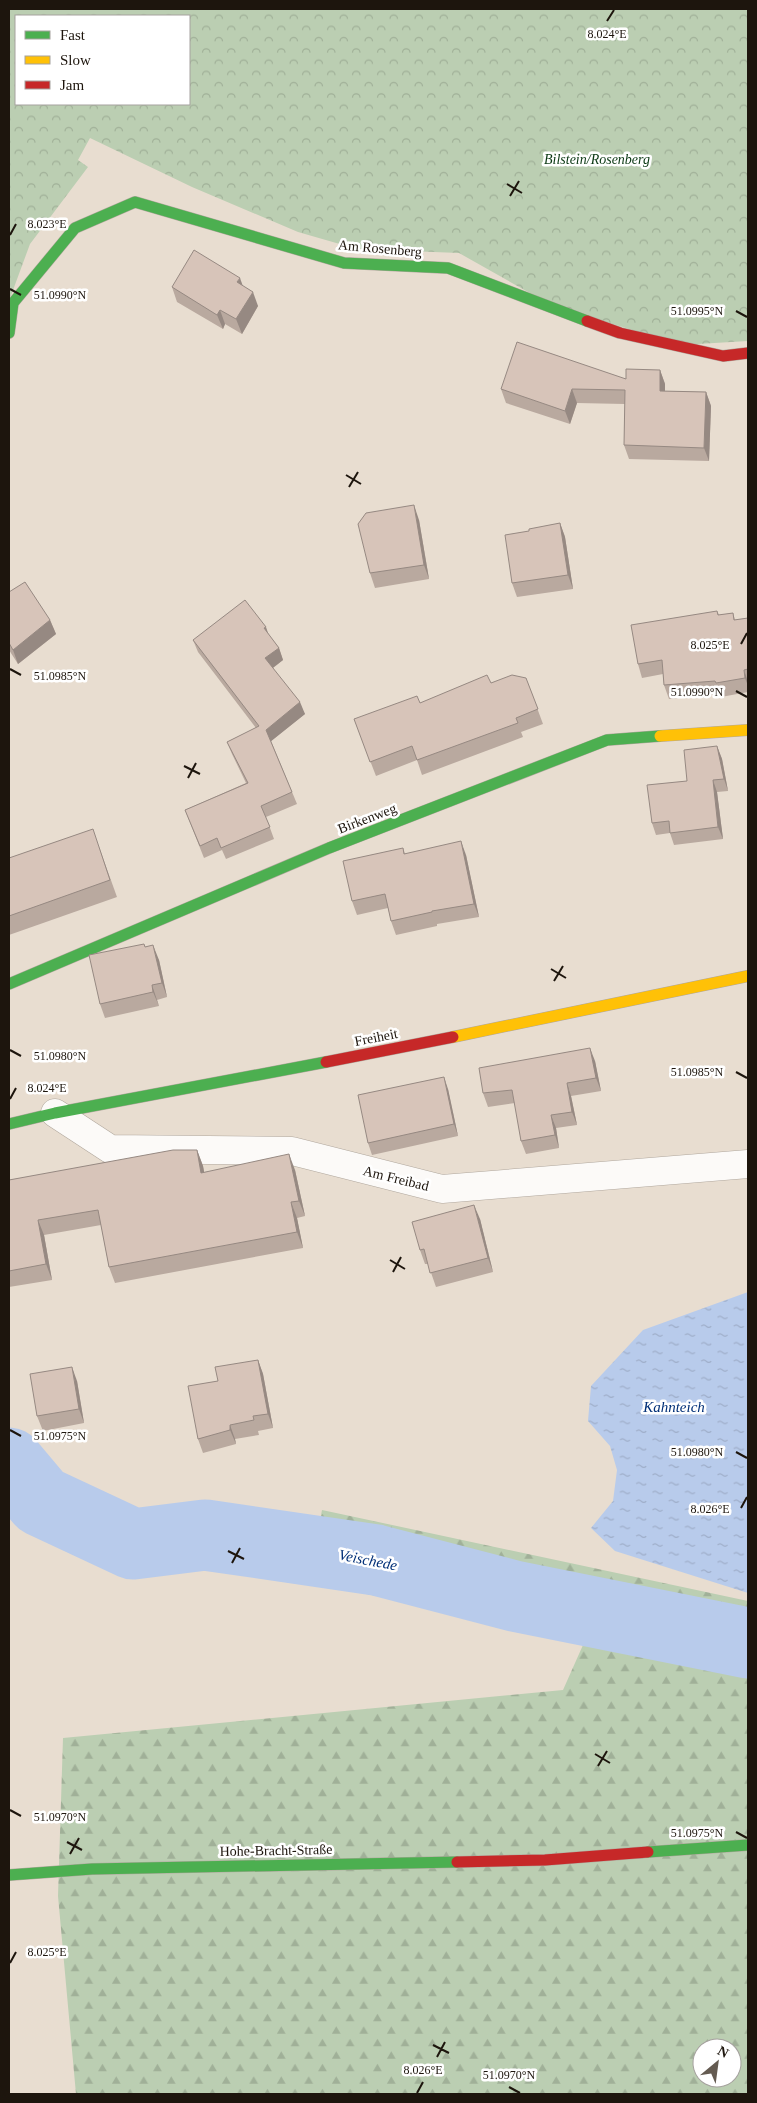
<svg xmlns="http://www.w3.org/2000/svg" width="757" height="2103" viewBox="0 0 757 2103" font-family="'Times New Roman',serif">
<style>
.forest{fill:url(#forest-firs);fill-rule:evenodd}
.park{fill:url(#park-crowns);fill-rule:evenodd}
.water{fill:url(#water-ripples)}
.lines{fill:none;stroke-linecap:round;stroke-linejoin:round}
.river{stroke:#b8cbeb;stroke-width:71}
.street-casing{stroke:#b0a79d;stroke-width:29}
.fast-casing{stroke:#b0a79d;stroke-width:12}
.slow-casing{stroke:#b0a79d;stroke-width:12}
.jam-casing{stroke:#b0a79d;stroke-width:12}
.street{stroke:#fcfaf8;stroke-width:28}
.fast{stroke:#4caf50;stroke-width:11}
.slow{stroke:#ffc107;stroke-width:11}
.jam{stroke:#c62828;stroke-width:11}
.wall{fill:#b9a99f}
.shaded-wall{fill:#968982}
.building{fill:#d7c4b9;stroke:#968982}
.ticks{fill:none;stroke:#1d150d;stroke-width:2}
.labels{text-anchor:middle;stroke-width:5;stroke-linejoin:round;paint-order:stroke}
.park-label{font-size:14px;font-style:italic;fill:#093712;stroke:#fff}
.street-label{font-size:14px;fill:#1d150d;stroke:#fff}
.water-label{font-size:15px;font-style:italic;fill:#012f77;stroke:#fff}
.ticks-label{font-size:12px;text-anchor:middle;fill:#1d150d;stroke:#fff;stroke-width:5;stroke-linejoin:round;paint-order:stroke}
</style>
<defs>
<pattern id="forest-firs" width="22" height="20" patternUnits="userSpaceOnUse" patternTransform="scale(1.25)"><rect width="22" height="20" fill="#bbceb2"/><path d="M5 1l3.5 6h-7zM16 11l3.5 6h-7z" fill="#a0b098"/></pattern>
<pattern id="park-crowns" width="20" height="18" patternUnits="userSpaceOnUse" patternTransform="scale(1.25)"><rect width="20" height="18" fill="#bbceb2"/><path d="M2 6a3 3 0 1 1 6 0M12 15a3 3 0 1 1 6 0" fill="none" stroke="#a0b098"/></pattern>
<pattern id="water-ripples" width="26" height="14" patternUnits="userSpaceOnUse" patternTransform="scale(1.25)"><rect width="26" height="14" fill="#b8cbeb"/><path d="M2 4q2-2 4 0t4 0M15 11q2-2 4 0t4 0" fill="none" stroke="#9eadc8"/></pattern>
</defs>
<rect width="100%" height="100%" fill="#e8ddd0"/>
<path class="forest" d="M322,1510L748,1601V2094H76L58,1896L63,1738L563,1690L587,1636L308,1583ZM702,2048H732V2078H702Z"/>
<path class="park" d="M9,9H748V341L681,345L551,305L459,253L357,249L298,232L192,187L90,138L78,160L88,167L30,244L9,301ZM16,16H189V104H16Z"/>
<path class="water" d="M748,1292V1593L615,1551L591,1528L613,1501L617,1470L610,1446L588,1421L591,1386L643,1330Z"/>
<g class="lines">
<path class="river" d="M9,1463L41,1501L133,1544L205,1535L376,1560L514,1596L748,1643"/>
<defs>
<path id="street" d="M55,1113L110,1149L292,1151L442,1189L748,1164"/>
<g id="fast">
<path d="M9,333L13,303L75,228L135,202L344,263L448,268L587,321"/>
<path d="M9,984L329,848L607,740L660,736"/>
<path d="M9,1124L55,1113L326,1062"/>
<path d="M648,1852L748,1845"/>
<path d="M9,1875L92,1869L457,1862"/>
</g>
<g id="slow">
<path d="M660,736L748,730"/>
<path d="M453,1037L748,976"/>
</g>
<g id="jam">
<path d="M587,321L620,333L723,356L748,353"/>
<path d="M326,1062L453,1037"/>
<path d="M457,1862L545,1860L648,1852"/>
</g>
</defs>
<use href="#street" class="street-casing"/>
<use href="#fast" class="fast-casing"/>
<use href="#slow" class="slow-casing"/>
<use href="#jam" class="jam-casing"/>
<use href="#street" class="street"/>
<use href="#fast" class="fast"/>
<use href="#slow" class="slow"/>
<use href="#jam" class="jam"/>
</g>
<g class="wall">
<path d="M242,285L258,306L242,334L225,324L223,329L177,302L172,287Z"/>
<path d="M660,370L665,384V391L706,392L711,406L709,461L629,459L624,445L625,404L577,403L570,424L506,403L501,389L626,379Z"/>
<path d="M419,520L429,579L375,588L370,573Z"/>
<path d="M560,523L565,537L573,589L517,597L512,583L529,531Z"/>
<path d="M9,592L50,620L56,634L18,664L9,650Z"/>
<path d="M717,611L719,615L733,613L735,620L748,618V692L721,697L720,694L669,699L664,685L663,674L642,678L638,664Z"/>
<path d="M269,636L279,648L283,660L273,668L305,714L271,741L297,804L266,817L274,839L226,859L222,850L204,858L185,810L246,783L232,754L227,742L256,728L198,652L193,640Z"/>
<path d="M526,678L543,724L521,732L523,737L422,775L417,760L376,776L354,719L420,703L491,683Z"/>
<path d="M717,746L722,759L728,791L717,792L723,839L674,845L670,833L656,835L652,823Z"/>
<path d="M99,847L117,897L9,935V858Z"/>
<path d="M403,848L405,854L466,855L479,917L437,924V926L396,935L391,921L388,908L357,915L352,901Z"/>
<path d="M145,947L159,960L167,997L157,1000L159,1006L105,1018L100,1004Z"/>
<path d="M595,1061L601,1091L571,1096L577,1125L556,1128L559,1148L526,1154L521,1141L515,1103L488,1107L483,1093Z"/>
<path d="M448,1089L458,1136L372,1155L368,1143Z"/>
<path d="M197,1150L203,1166L204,1172L295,1170L305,1216L297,1218L303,1248L115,1283L109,1267L101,1225L44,1235L52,1280L9,1287V1180Z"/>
<path d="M480,1219L493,1272L436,1287L428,1264H425L420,1250Z"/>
<path d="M258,1360L263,1374L273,1428L258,1431L259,1435L235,1439L236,1444L203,1453L198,1439L218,1381Z"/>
<path d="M77,1381L84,1423L43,1431L37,1416Z"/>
</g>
<g class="shaded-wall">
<path d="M240,278L245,292L237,282Z"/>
<path d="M253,292L258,306L242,334L236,319Z"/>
<path d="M220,310L225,324L223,329L217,315Z"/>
<path d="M660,370L665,384V404L660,391Z"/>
<path d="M572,389L577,403L570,424L565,411Z"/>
<path d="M706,392L711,406L709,461L704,448Z"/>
<path d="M414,505L419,520L429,579L424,565Z"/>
<path d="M560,523L565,537L573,589L568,575Z"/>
<path d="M50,620L56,634L18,664L13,650Z"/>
<path d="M266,627L270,639L264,628Z"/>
<path d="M279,648L283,660L270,670L265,658Z"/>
<path d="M744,670L748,682V686L745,678Z"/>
<path d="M300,702L305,714L270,742L266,730Z"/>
<path d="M717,746L722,759L728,791L724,779Z"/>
<path d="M713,780L717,792L723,839L718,827Z"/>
<path d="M461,841L466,855L479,917L474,904Z"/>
<path d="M153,945L159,960L167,997L162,983Z"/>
<path d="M152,985L159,1006L153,992Z"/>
<path d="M590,1048L595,1061L601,1091L596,1078Z"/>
<path d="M444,1077L448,1089L458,1136L454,1124Z"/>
<path d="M567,1083L571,1096L577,1125L572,1112Z"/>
<path d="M551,1115L556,1128L559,1148L555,1135Z"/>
<path d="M197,1150L203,1166L207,1188L201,1173Z"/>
<path d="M289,1154L295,1170L305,1216L299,1201Z"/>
<path d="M291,1202L297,1218L303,1248L297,1232Z"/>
<path d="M474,1205L480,1219L493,1272L488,1258Z"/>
<path d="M38,1220L44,1235L52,1280L46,1264Z"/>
<path d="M258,1360L263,1374L273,1428L268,1414Z"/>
<path d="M72,1367L77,1381L84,1423L79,1409Z"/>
<path d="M230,1425L235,1439L236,1444L230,1430Z"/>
</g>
<g class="building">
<path d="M194,250L240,278L237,282L253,292L236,319L220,310L217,315L172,287Z"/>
<path d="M517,342L626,379V369L660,370V391L706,392L704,448L624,445L625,390L572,389L565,411L501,389Z"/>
<path d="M414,505L424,565L370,573L358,524L366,513Z"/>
<path d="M560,523L568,575L512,583L505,535L529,531V529Z"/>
<path d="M25,582L50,620L13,650L9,643V592Z"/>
<path d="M245,600L266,627L264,628L279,648L265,658L300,702L266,730L292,792L261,806L270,827L221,848L217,838L200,846L185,810L248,783L227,742L259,726L193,640Z"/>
<path d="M717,611L718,615L733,613L734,620L748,618V669L744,670L745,678L716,683L715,681L664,685L662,660L638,664L631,625Z"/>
<path d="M487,675L491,683L512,675L526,678L538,709L516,718L518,723L417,760L412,746L370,762L354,719L417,696L420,703Z"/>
<path d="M717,746L724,779L713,780L718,827L670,833L669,821L652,823L647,785L687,781L684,750Z"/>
<path d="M93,829L110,880L9,916V858Z"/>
<path d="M461,841L474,904L432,911V912L391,921L385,894L352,901L343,861L403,848L404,854Z"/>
<path d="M144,944L145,947L153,945L162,983L152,985L153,992L100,1004L89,955Z"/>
<path d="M590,1048L596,1078L567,1083L572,1112L551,1115L555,1135L521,1141L512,1090L483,1093L479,1068Z"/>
<path d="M444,1077L454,1124L368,1143L358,1095Z"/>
<path d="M173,1150H197L201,1173L289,1154L299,1201L291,1202L297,1232L109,1267L98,1210L38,1220L46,1264L9,1271V1180Z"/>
<path d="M474,1205L488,1258L430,1273L424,1249L420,1250L412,1222Z"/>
<path d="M258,1360L268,1414L253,1416L254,1420L230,1425V1430L198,1439L188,1386L218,1381L215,1367Z"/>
<path d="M72,1367L79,1409L37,1416L30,1374Z"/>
</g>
<path class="ticks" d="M607,21L614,10M507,184L522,193M510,196L519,181M10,235L16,224M10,289L21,295M736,311L747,317M346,475L361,484M349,487L358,472M741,644L747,633M10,669L21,675M736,691L747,697M184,766L200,774M188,778L196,763M551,969L566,978M554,981L563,966M10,1050L21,1056M736,1072L747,1078M10,1099L16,1088M390,1260L405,1269M393,1272L401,1257M10,1430L21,1436M736,1452L747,1458M741,1508L747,1497M228,1551L244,1559M232,1563L240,1548M595,1754L610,1763M598,1766L607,1751M10,1810L21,1816M736,1832L747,1838M67,1842L82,1850M70,1854L79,1838M10,1963L16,1952M433,2045L449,2053M437,2057L445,2042M509,2087L520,2093M417,2093L423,2082"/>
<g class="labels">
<g class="park-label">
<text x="597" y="164">Bilstein/Rosenberg</text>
</g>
<g class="street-label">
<text transform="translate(380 248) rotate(5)" y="5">Am Rosenberg</text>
<text transform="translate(367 818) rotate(-21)" y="5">Birkenweg</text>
<text transform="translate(376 1037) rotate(-11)" y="5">Freiheit</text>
<text transform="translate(396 1178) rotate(14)" y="5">Am Freibad</text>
<text transform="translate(276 1850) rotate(-1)" y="5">Hohe-Bracht-Straße</text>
</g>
<g class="water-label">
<text x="674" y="1412">Kahnteich</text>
<text transform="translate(368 1560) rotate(11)" y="5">Veischede</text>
</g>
</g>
<g class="ticks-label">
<text x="607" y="38">8.024°E</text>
<text x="47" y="228">8.023°E</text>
<text x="60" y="299">51.0990°N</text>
<text x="697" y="315">51.0995°N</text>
<text x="710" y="649">8.025°E</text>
<text x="60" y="680">51.0985°N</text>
<text x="697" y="696">51.0990°N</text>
<text x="60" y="1060">51.0980°N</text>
<text x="697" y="1076">51.0985°N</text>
<text x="47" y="1092">8.024°E</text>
<text x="60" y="1440">51.0975°N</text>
<text x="697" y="1456">51.0980°N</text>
<text x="710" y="1513">8.026°E</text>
<text x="60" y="1821">51.0970°N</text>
<text x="697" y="1837">51.0975°N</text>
<text x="47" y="1956">8.025°E</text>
<text x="423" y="2074">8.026°E</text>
<text x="509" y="2079">51.0970°N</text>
</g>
<rect width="757" height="2103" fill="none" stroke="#1d150d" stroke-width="20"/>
<rect x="15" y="15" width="175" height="90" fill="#ffffff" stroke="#a5a19e"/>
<rect x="25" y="31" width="25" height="8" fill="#4caf50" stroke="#a5a19e"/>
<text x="60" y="40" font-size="15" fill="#1d150d">Fast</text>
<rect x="25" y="56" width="25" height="8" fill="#ffc107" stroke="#a5a19e"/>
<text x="60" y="65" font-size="15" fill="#1d150d">Slow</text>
<rect x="25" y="81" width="25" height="8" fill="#c62828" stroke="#a5a19e"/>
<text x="60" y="90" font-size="15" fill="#1d150d">Jam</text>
<g transform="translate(717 2063) rotate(29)"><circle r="24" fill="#ffffff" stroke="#a5a19e"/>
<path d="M0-4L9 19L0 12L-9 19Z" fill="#645b51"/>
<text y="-8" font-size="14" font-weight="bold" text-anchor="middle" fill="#1d150d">N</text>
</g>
</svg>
